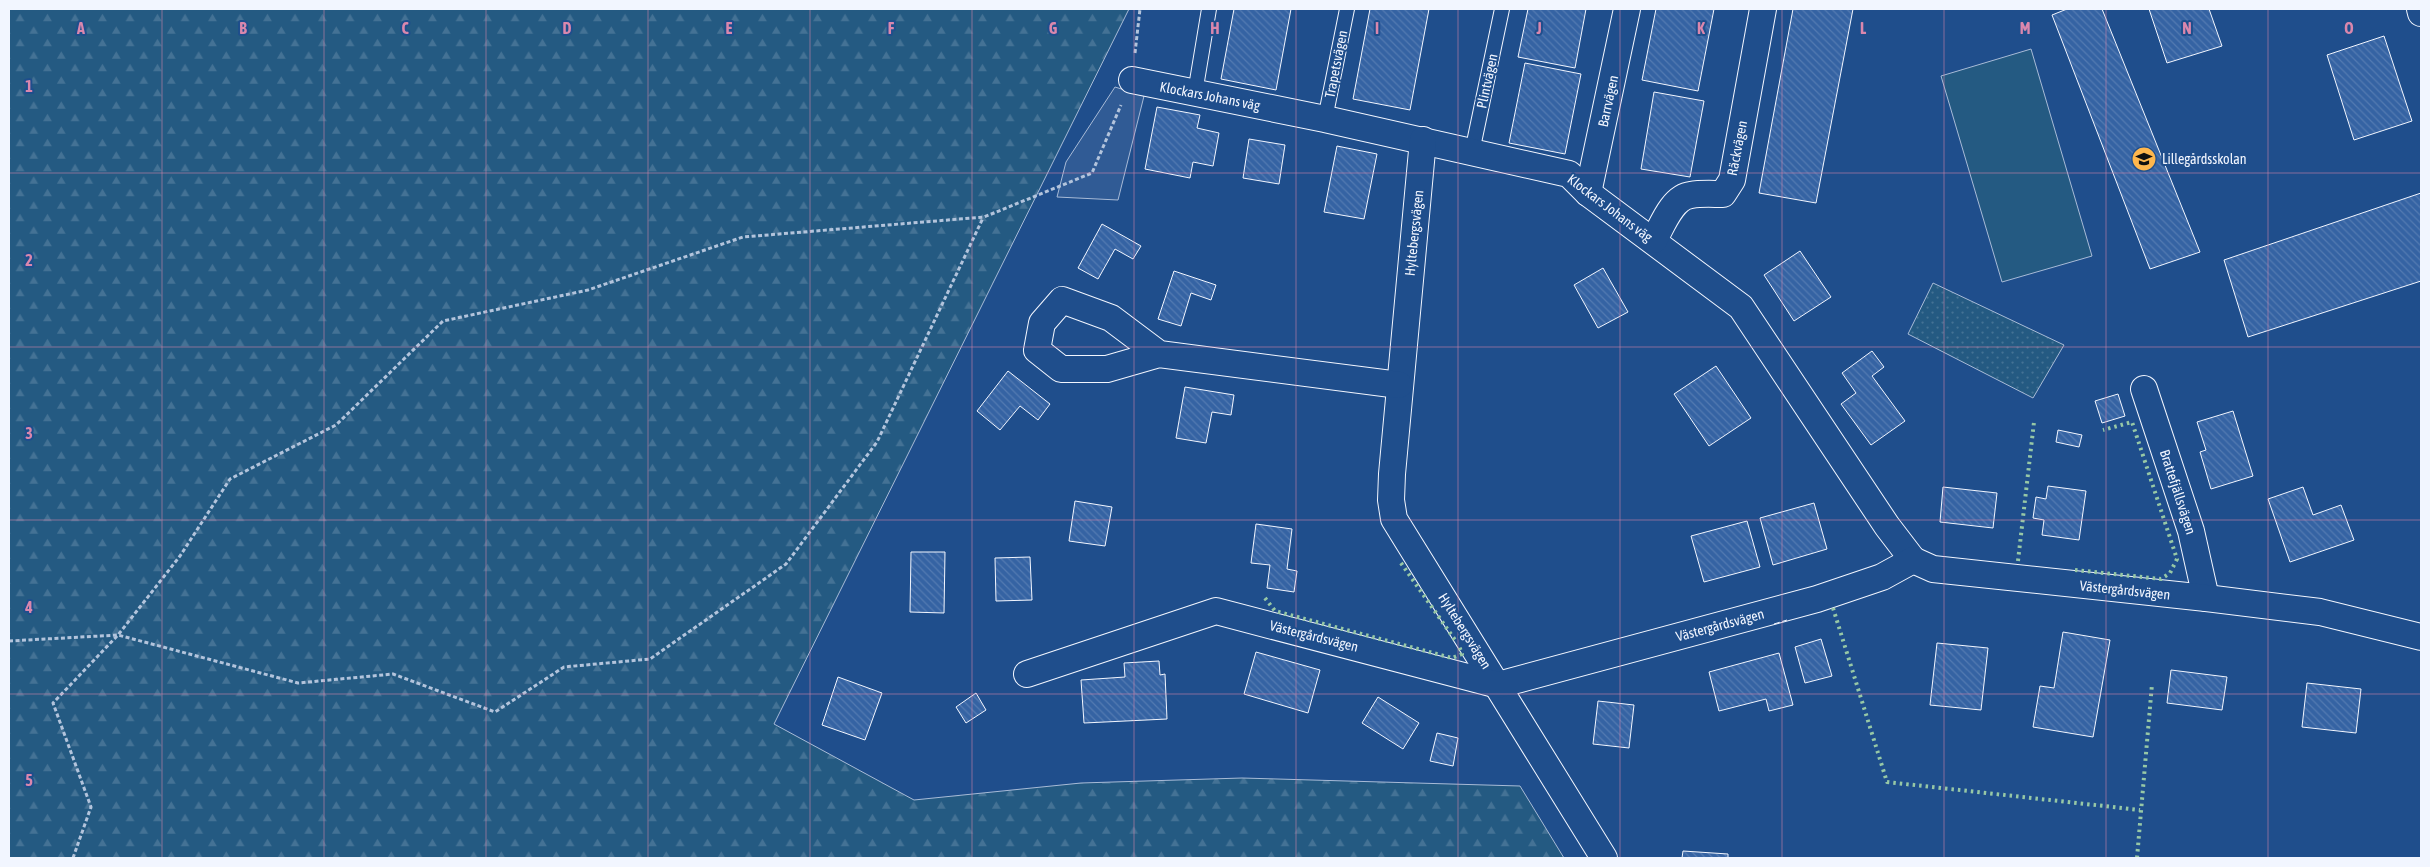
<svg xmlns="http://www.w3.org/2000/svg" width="2430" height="867" viewBox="0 0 2430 867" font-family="'Asap Condensed',sans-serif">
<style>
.forest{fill:url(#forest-firs);stroke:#a8bbd7}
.park{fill:url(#park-dots);stroke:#a8bbd7}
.pitch{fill:#245a82;stroke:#a8bbd7}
.parking{fill:#305b95;stroke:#a8bbd7}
.building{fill:url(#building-back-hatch);stroke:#f2f6ff}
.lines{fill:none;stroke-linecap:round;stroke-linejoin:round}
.service-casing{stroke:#f2f6ff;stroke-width:16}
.minor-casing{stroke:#f2f6ff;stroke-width:28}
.path{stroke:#b3c4dc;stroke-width:3;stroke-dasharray:4 2.5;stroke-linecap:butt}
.service{stroke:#1f4e8c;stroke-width:14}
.minor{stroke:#1f4e8c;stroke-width:26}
.hedge{stroke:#97c8a6;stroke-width:4;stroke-dasharray:2.5 4;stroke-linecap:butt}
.fence{stroke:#f2f6ff;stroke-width:1;stroke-dasharray:6 2.5;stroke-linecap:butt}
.grid{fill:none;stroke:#da87ad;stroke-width:1;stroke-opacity:0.55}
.labels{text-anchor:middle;stroke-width:4;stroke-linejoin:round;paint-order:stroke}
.street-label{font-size:14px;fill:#f2f6ff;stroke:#1f4e8c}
.poi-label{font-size:14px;fill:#f2f6ff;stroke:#1f4e8c;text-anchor:start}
.grid-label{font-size:16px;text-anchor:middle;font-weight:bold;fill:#da87ad;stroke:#1f4e8c;stroke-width:4;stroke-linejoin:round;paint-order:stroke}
</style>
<defs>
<pattern id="forest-firs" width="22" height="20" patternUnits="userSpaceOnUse" patternTransform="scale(1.25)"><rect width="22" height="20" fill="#245a82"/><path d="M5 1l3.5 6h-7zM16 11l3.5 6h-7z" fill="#447295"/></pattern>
<pattern id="park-dots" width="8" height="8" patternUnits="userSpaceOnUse" patternTransform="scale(1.25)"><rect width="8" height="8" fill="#245a82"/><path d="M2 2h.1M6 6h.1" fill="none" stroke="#447295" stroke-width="1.8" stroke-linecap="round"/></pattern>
<pattern id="building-back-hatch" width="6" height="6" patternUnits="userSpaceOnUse" patternTransform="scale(1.25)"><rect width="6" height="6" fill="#3563a3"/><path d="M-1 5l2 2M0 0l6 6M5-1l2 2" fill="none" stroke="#537ab1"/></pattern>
</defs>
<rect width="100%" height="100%" fill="#1f4e8c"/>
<path class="forest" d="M9,9H1129L774,724L914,800L1081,783L1242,778L1520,786L1564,858H9Z"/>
<path class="park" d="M1933,283L2064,345L2033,398L1908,334Z"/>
<path class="pitch" d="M2031,49L2092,256L2002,282L1941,76Z"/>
<path class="parking" d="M1115,87L1144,96L1118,200L1057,197L1066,162Z"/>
<g class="building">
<path d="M1234,9H1291L1276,90L1221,79Z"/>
<path d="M1370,9H1429L1410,110L1353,99Z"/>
<path d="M1528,9H1586L1575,68L1518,57Z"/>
<path d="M1656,9H1714L1698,91L1642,80Z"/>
<path d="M1793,9H1853L1816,203L1759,193Z"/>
<path d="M2067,9H2102L2200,252L2150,269L2052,15Z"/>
<path d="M2149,9H2209L2222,46L2167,63Z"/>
<path d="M2384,36L2412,121L2354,140L2327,55Z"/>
<path d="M1525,63L1581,74L1565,154L1509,143Z"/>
<path d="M1654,92L1704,101L1690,177L1641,169Z"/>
<path d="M1157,107L1200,115L1197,128L1219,133L1213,166L1193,162L1190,178L1145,169Z"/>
<path d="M1249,139L1285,145L1279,184L1243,178Z"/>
<path d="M1337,146L1377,154L1364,219L1324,212Z"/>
<path d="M2421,193V281L2248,337L2224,260Z"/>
<path d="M1102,224L1141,246L1133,259L1115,249L1098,279L1078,268Z"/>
<path d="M1800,251L1831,297L1794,321L1764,275Z"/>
<path d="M1603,268L1628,312L1598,328L1574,285Z"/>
<path d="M1174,271L1216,285L1211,300L1191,293L1181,326L1158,319Z"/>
<path d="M1872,351L1884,367L1872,376L1905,421L1871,445L1841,404L1856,393L1842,373Z"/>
<path d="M1716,366L1751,418L1709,446L1674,394Z"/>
<path d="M1008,371L1050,404L1038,420L1020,406L1000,430L977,411Z"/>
<path d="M1185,387L1234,395L1231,415L1212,412L1206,443L1176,438Z"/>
<path d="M2118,394L2125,416L2102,423L2095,401Z"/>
<path d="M2233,411L2253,476L2211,489L2200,452L2206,450L2197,422Z"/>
<path d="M2058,430L2082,435L2079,447L2056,442Z"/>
<path d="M2048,486L2086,491L2079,540L2042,535L2044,520L2033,518L2036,497L2046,499Z"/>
<path d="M1943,487L1997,493L1993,528L1940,522Z"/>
<path d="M2303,487L2313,515L2341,505L2354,540L2290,562L2268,499Z"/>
<path d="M1075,501L1112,507L1105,546L1069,541Z"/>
<path d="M1814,503L1827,549L1773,565L1760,518Z"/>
<path d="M1747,521L1760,567L1704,582L1691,536Z"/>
<path d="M1256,524L1292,529L1287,569L1297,571L1294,592L1267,588L1270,565L1251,563Z"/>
<path d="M911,552H945L944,613L910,612Z"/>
<path d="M1030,557L1032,600L996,601L995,558Z"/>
<path d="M2063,632L2110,640L2093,737L2033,727L2040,686L2054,688Z"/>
<path d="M1821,639L1832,676L1805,683L1795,647Z"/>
<path d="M1937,643L1988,648L1981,710L1930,705Z"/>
<path d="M1256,652L1320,670L1308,713L1244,694Z"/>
<path d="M1779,653L1793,705L1769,711L1766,699L1719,711L1709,672Z"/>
<path d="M1159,661L1160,675L1165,674L1167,719L1084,723L1081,680L1125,677L1124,663Z"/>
<path d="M2171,670L2227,677L2222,710L2167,703Z"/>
<path d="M838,677L882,693L865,740L822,725Z"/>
<path d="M2307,683L2361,689L2356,733L2302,727Z"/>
<path d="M976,693L986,710L966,723L956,707Z"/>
<path d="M1378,697L1419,723L1403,749L1362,723Z"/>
<path d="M1598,701L1634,705L1629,748L1593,744Z"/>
<path d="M1437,733L1458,738L1453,766L1430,761Z"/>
<path d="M1683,851L1728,854V858H1682Z"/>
</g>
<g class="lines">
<defs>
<g id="service">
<path d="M1195,93L1209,9"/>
<path d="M1325,119L1347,9"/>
<path d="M1472,152L1502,9"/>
</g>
<g id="minor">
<path d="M2420,9L2421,13"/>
<path d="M1132,80L1325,119L1569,174L1588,193L1741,307L1887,526L1913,560"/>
<path d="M1423,140L1392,474L1391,500L1394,519L1604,858"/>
<path d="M1588,193L1627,9"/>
<path d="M1654,240C1662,226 1672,197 1691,195C1701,193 1713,194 1723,194L1732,180L1763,9"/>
<path d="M1159,354L1107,369H1061L1037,350L1042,323L1062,300L1111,318L1159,354L1399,385"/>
<path d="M2144,389L2191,531L2206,598"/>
<path d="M1027,674L1216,611L1498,685L1817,599L1882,577L1913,560L1933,569L2206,598L2320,612L2421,637"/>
</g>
</defs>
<use href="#service" class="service-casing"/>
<use href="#minor" class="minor-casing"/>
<g class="path">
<path d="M1135,53L1140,9"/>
<path d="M9,641L118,635L298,683L393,674L495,712L564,667L650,659L786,564L877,442L983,218"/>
<path d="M73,858L91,807L53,703L118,635L180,556L230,479L336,425L443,321L588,290L743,237L984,217L1092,173L1121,105"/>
</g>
<use href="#service" class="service"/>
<use href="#minor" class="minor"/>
<g class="hedge">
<path d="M2018,561L2034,422"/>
<path d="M1401,563L1455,640"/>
<path d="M2075,570L2161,579L2170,573L2177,559L2132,422L2103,430"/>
<path d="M1265,598L1275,611L1452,658L1462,654L1459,646"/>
<path d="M1833,608L1887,782L2140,810"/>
<path d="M2137,858L2152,684"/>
</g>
<path class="fence" d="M1774,624L1787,620"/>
</g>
<path class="grid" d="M162,9V858M324,9V858M486,9V858M648,9V858M810,9V858M972,9V858M1134,9V858M1296,9V858M1458,9V858M1620,9V858M1782,9V858M1944,9V858M2106,9V858M2268,9V858M9,173H2421M9,347H2421M9,520H2421M9,694H2421"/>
<defs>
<symbol id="school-disc" viewBox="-11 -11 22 22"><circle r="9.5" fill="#ffb74d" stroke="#1f4e8c"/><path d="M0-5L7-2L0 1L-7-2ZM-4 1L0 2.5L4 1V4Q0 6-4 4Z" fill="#111"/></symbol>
</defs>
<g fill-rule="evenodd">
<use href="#school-disc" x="2130" y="145" width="28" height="28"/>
</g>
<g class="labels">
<g class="street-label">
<text transform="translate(1336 64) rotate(-79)" y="5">Trapetsvägen</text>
<text transform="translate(1487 81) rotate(-78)" y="5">Plintvägen</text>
<text transform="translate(1210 96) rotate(11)" y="5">Klockars Johans väg</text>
<text transform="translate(1608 101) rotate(-78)" y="5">Barrvägen</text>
<text transform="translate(1737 148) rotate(-79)" y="5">Räckvägen</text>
<text transform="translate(1610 208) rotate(37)" y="5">Klockars Johans väg</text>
<text transform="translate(1414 233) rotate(-84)" y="5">Hyltebergsvägen</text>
<text transform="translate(2178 492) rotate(72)" y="5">Brattefjällsvägen</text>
<text transform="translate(2125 590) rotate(6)" y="5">Västergårdsvägen</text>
<text transform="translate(1720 625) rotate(-15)" y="5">Västergårdsvägen</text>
<text transform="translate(1465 631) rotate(58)" y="5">Hyltebergsvägen</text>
<text transform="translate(1314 636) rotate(14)" y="5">Västergårdsvägen</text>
</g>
<g class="poi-label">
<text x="2162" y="164">Lillegårdsskolan</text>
</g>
</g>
<g class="grid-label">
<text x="81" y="34">A</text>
<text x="243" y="34">B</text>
<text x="405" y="34">C</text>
<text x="567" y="34">D</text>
<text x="729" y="34">E</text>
<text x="891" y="34">F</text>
<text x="1053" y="34">G</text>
<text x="1215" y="34">H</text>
<text x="1377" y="34">I</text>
<text x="1539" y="34">J</text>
<text x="1701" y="34">K</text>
<text x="1863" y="34">L</text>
<text x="2025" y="34">M</text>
<text x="2187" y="34">N</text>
<text x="2349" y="34">O</text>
<text x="29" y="92">1</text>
<text x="29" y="266">2</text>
<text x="29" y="439">3</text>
<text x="29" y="613">4</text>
<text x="29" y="786">5</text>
</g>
<rect width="2430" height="867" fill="none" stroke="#f2f6ff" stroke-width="20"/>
</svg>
